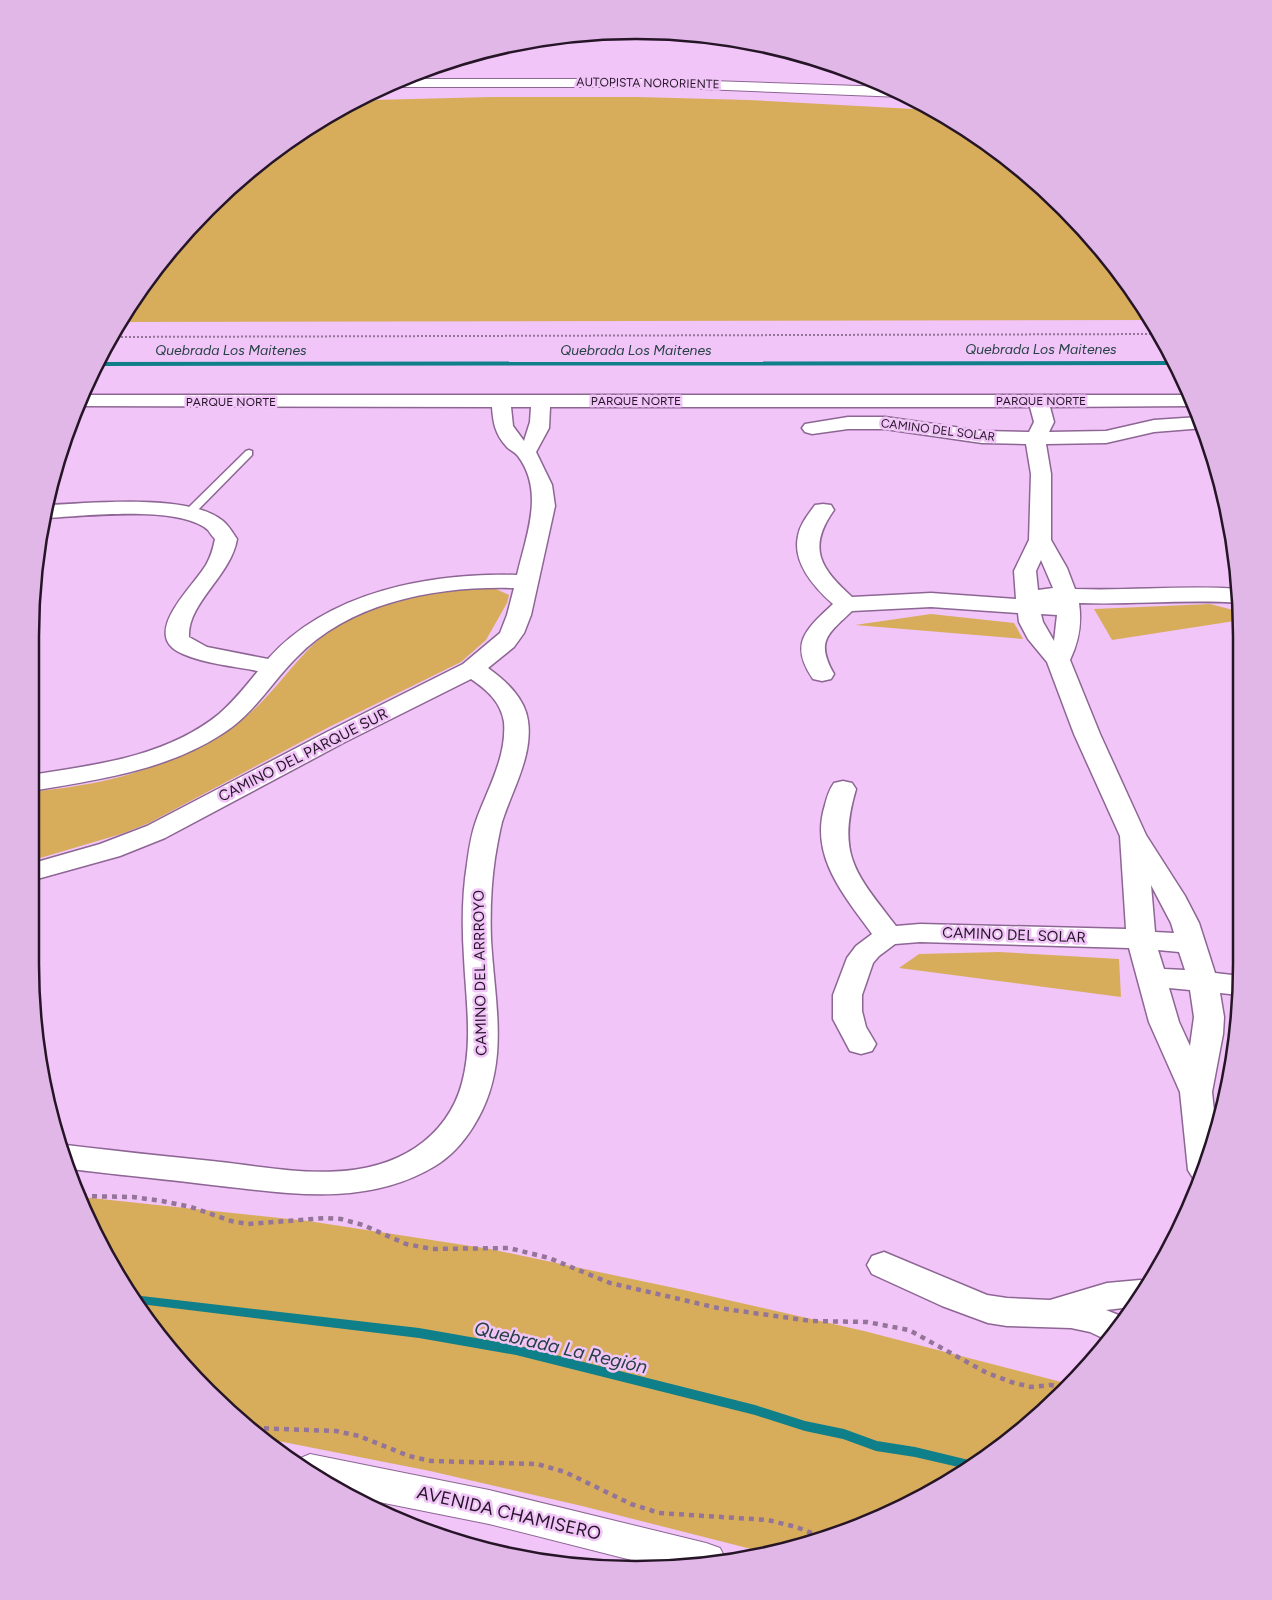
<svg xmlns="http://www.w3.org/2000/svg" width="1272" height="1600" viewBox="0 0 1272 1600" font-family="Figtree,sans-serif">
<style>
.green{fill:#d7ad5c}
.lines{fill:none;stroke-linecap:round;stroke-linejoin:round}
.stream{fill:#0f7f8a;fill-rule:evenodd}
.lane-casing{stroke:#8d6694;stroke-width:3}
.street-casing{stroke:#8d6694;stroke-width:3}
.secondary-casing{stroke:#8d6694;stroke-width:2}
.highway-casing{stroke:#8d6694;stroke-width:2}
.path-far1{stroke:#947498;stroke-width:2;stroke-dasharray:2 2;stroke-linecap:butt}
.path{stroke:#947498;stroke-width:4.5;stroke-dasharray:5 5;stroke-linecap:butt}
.lane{fill:#fff;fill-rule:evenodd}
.street{fill:#fff;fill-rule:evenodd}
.secondary{fill:#fff;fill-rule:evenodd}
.highway{fill:#fff;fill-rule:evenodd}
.labels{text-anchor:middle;stroke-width:5;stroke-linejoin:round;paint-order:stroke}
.far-street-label{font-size:12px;fill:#251527;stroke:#f1c5f8}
.far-water-label{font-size:14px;font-style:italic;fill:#244143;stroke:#f1c5f8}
.street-label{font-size:15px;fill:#251527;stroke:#f1c5f8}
.near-street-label{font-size:18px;fill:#251527;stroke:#f1c5f8}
.near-water-label{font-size:19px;font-style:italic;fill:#244143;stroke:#f1c5f8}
.rim{fill:none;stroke:#251527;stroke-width:2.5}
</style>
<rect width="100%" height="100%" fill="#f1c5f8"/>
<g class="green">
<path d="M491,97H638L748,100L932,110L1005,155L1092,237L1152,320L119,322L180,237L237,180L333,111L354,102L373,100Z"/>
<path d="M479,588L496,589L509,595L507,603L486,640L461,662L329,727L149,823L121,834L30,861L31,792C74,787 119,781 160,763C173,757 187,749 200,742C213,735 228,729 240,721C270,699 289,667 316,642C356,605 427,593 479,588Z"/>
<path d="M1210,604L1241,612V620L1112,640L1094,609Z"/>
<path d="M931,614L1014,623L1023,639L855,625Z"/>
<path d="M999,952L1119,959L1121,997L899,968L919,954Z"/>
<path d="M82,1197L308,1221L490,1249L684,1290L864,1331L1069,1384L1036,1419L939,1489L793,1549L767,1553L582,1506L430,1471L268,1439L207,1392L111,1267Z"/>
</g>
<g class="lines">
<g class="stream">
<path d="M1174,361L1175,365L96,366L98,362Z"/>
<path d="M133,1295L419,1328L516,1345L755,1405L805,1421L844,1429L877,1441L915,1447L977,1462L967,1469L915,1457L876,1451L843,1439L805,1431L755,1415L516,1355L419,1338L140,1304Z"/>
</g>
<defs>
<path id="lane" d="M249,450L252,451V455L193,515H185V511L246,451Z"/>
<g id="street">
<path d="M83,395H1189L1194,406L1050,407L1054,422L1049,432L1106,431L1154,420L1199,417L1204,428L1154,432L1106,443L1046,444L1051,474V540L1067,568L1075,589C1130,591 1185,585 1239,589L1241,603C1187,599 1133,605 1079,603C1082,624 1079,641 1070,660L1100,734L1146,835L1185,896L1199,923L1215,973L1241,976L1239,995L1220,993L1224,1017L1223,1034L1212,1092L1216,1130L1200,1181L1193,1178L1188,1170L1180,1092L1149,1022L1129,948L920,942L895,944L879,956L873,963L862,995V1011L866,1027L876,1044L872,1051L861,1054L850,1051L833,1019V995L847,958L856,946L872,934C844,895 809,856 825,805C827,797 829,790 834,783L843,781L852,783L856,789C836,856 857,875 896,926L920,924L1126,929L1120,836L1074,734L1047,662L1028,639L1019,622L1018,613L931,607L852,611C828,634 815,641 834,674L831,679L822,681L813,679C789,644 805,630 833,604C815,588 792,563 798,536C800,524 808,515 815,505L823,504L831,505L834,510C807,548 820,568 852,597L931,593L1016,599L1014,571L1029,540L1031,474L1026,444L982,443L885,429H848L812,434L805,432L802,428L805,424L848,417H885L982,431L1029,432L1034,422L1030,407H550L549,428L536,452L552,485L555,506L531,615L524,633L514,647L488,668C506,681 525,698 528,721C533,756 512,790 502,822C499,834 497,846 495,858C491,885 490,913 491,940C495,1007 511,1067 473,1127C463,1143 450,1157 435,1166C365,1208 288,1193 212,1185C165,1179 118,1175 71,1169L61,1147L66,1145C115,1151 163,1156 212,1161C279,1168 355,1187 415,1148C438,1133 455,1110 462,1083C473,1043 466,1000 464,958C462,927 462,895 467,864C469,849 471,835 476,821C487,790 507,757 504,722C501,702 487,690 471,679L345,742L165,838L120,856L30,881V864L100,844L147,826L327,732L463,664L500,633L507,615L514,588C438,586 351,601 296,658C271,683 253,715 222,734C165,771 97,780 31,791V775C95,765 166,757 219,714C234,701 246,686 258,671C233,666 206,664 183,654C138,636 193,587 206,565C211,556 213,549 215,539C213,537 210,533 208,530C179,505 85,516 48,518L49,505C91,503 190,493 223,521C228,525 233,533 237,539C231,576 187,603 189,637L207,647L268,659C329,591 430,573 517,575C526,536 545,492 518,456C515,452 509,450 506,446C495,434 493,422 492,407L78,406ZM511,407H531L530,422L524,441L513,426ZM1041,560L1053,588L1038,590L1036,571ZM1041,614L1057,615L1054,641L1043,622ZM1151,885L1171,923L1174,933L1155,932ZM1158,950L1179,952L1185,970L1164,969ZM1169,988L1190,990L1194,1017L1190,1046L1179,1022Z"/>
<path d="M884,1252L987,1295L1007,1298L1050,1300L1107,1283L1140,1280L1146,1282L1132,1307L1106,1310L1126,1318L1117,1333L1109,1341L1090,1332L1071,1328L1007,1326L988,1323L942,1306L872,1274L867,1265L872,1256Z"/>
</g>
<path id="secondary" d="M310,1454L489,1490L706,1543L720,1548L725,1558L659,1567L489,1524L349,1496L333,1489L296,1460Z"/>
<path id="highway" d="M405,79H652L889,87L908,95L902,97L652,87H395L389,86Z"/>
</defs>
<use href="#lane" class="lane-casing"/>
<use href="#street" class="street-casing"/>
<use href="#secondary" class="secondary-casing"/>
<use href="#highway" class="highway-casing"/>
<path class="path-far1" d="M109,337L1161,334"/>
<g class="path">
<path d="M82,1196L133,1197L162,1201L191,1207L231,1221L248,1224L326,1218L341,1219L363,1225L406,1244L432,1249L509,1248L549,1258L610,1283L718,1308L811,1321L867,1322L909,1330L987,1373L1011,1382L1031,1387L1050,1385L1066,1387"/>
<path d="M254,1428L336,1431L359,1436L409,1456L431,1461L537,1464L565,1472L631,1504L659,1513L768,1520L796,1527L822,1537"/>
</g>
<use href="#lane" class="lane"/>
<use href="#street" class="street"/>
<use href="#secondary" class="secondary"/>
<use href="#highway" class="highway"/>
</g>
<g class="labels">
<g class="far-street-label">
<text transform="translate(648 83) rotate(1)" y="4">AUTOPISTA NORORIENTE</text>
<text x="636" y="405">PARQUE NORTE</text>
<text x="1041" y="405">PARQUE NORTE</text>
<text x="231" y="406">PARQUE NORTE</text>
<text transform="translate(938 430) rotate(7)" y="4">CAMINO DEL SOLAR</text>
</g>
<g class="far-water-label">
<text x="1041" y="354">Quebrada Los Maitenes</text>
<text x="231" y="355">Quebrada Los Maitenes</text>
<text x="636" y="355">Quebrada Los Maitenes</text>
</g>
<g class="street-label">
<text transform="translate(303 755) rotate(-27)" y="5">CAMINO DEL PARQUE SUR</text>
<text transform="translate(1014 935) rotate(2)" y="5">CAMINO DEL SOLAR</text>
<text transform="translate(480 973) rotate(-91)" y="5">CAMINO DEL ARRROYO</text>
</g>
<g class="near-street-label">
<text transform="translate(509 1513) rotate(13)" y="6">AVENIDA CHAMISERO</text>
</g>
<g class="near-water-label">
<text transform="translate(561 1347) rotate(13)" y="7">Quebrada La Región</text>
</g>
</g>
<path d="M0 0H1272V1600H0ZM636 39H636A597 597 0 0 1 1233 636V964A597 597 0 0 1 636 1561H636A597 597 0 0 1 39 964V636A597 597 0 0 1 636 39Z" fill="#e1b7e7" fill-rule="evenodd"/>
<path class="rim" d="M636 39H636A597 597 0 0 1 1233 636V964A597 597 0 0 1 636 1561H636A597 597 0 0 1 39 964V636A597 597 0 0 1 636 39Z"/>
</svg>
